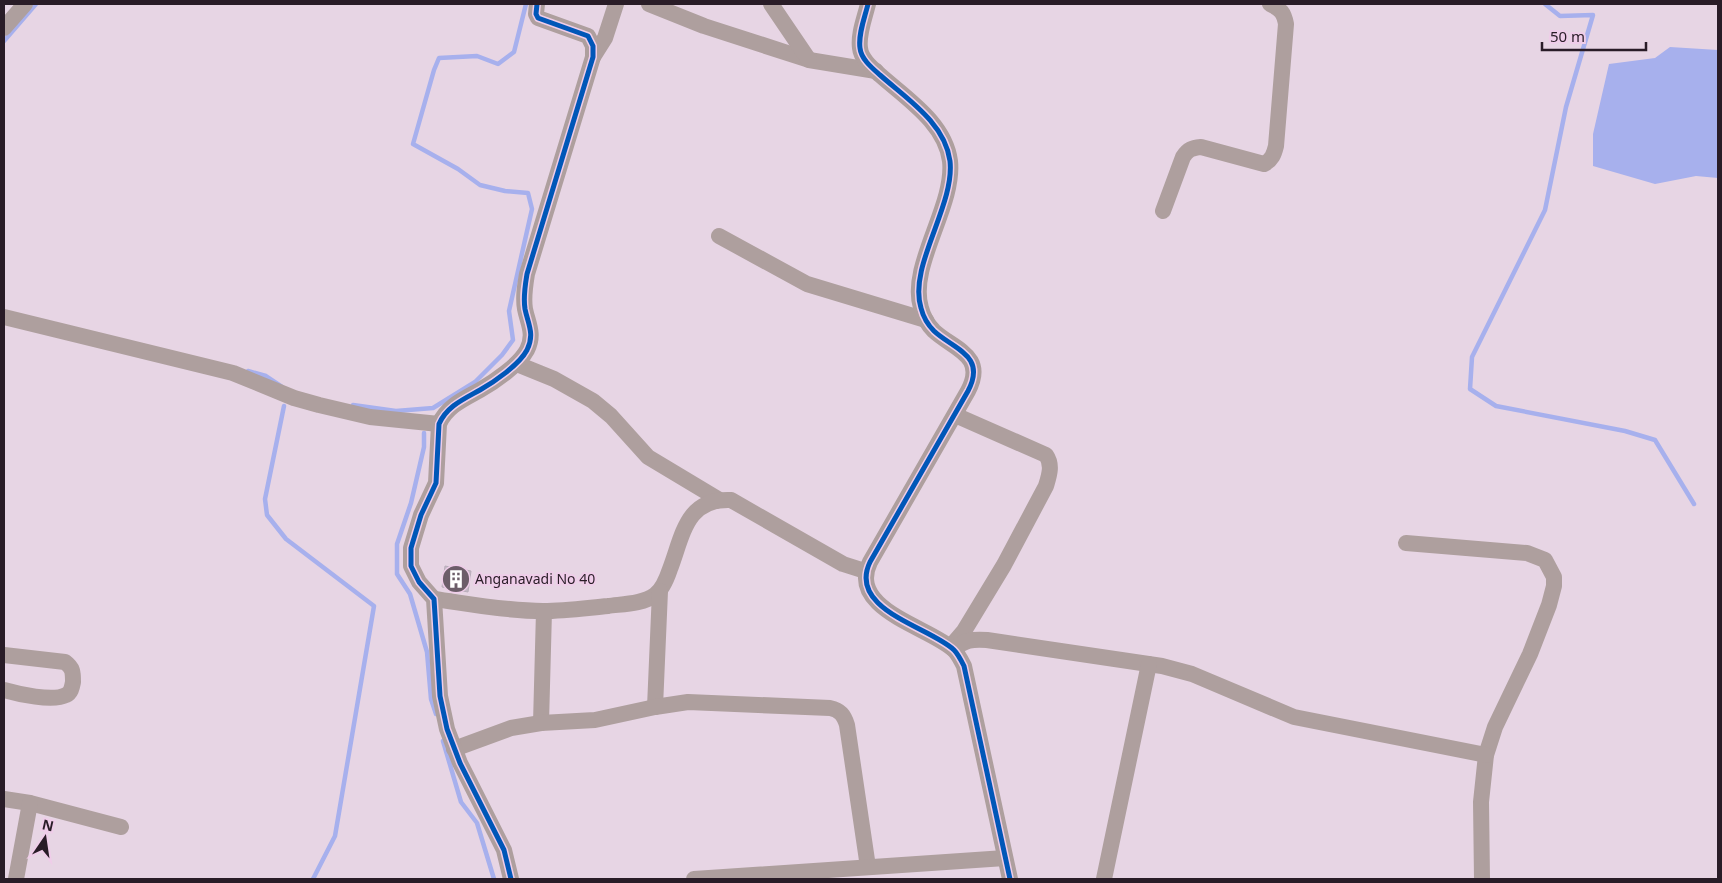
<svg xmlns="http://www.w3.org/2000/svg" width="1722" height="883" viewBox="0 0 1722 883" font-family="'Noto Sans',sans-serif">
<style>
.water{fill:#a7b0ed}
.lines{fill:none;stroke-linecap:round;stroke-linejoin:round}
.stream{stroke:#a7b0ed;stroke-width:4.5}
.building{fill:#c5b9c6;stroke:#b9adba}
.minor{stroke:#ae9f9e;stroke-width:16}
.cycleway-casing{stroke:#efcde9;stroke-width:8}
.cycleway{stroke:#0057b8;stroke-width:5}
.labels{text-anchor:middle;stroke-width:4;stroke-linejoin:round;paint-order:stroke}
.poi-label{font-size:14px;fill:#291c27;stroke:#efcde9;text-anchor:start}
</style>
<rect width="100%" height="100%" fill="#e7d5e4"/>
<path class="water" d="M1670,47L1718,50V178L1696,176L1655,184L1593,166V134L1609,64L1655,58Z"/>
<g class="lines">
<g class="stream">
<path d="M1545,4L1560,16L1593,15L1566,107L1545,210L1472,357L1470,389L1496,406L1625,431L1655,440L1694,504"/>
<path d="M4,41L36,4"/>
<path d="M248,371L266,376L281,386"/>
<path d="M353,405L396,411L433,408L475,382L502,355L513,340L509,311L532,209L528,193L505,191L480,185L458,169L413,144L434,70L439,58L477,56L498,64L514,52L526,4"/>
<path d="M284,406L265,499L267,515L286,539L374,606L335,836L313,879"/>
<path d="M424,433V447L411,503L397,544V574L410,594L427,652L431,699L436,714"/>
<path d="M443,741L461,802L477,823L494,879"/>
</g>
</g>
<path class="building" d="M445,566L471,571L468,592L442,587Z"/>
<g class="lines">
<g class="minor">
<path d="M649,4L704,26L809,60L876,71"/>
<path d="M771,4L809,60"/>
<path d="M868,4C865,17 858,34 860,48C861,59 872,68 880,75C907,99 945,123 950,161C955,206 908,266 921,308C923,316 928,325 934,331C953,349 987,355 968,391L870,562C847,610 930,627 954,650C958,654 961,660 964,666L1010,879"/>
<path d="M4,28L25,4"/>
<path d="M593,57L605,38L616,4"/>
<path d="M1163,211L1183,157C1188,149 1192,148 1201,147L1264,164C1272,160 1274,154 1276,146L1286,24C1284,13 1281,9 1270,4"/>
<path d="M719,236L807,284L926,320"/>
<path d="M4,317L233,373L294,398L319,405L370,417L439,424"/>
<path d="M517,364L554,379L593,401L611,416L648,457L718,499"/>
<path d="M1406,543L1527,553L1545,560L1554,577V586L1549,605L1530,654L1495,727L1486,755L1481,802L1482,879"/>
<path d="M434,599C470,604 507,611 543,611C565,611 586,608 608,606C622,604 643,604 655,595C663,589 667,578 670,569C683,535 686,498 731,500L843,564L865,571"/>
<path d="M952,645L964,631L1004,565L1046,486C1049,476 1053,465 1046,455L955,415"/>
<path d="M953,649C966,640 971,639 987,640L1162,666L1192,674L1294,717L1486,755"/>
<path d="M4,655L65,662C73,668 73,672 73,682C72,687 71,693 66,695C53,702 18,694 4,690"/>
<path d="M655,707L660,591"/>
<path d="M541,723L544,611"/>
<path d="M454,749L511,728L541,723L595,720L655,707L688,702L830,708C840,710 844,715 847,725L868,867"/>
<path d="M4,799L30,803L121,827"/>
<path d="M16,879L30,803"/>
<path d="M511,879L504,850L460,763L447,729L440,696L434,599L419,582L411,566V548L421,515L436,483L439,424C447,406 464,399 480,390C494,382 519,365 527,350C535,334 528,324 525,309C523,297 525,286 527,274L593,57V46L588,36L538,18L536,14L537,4"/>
<path d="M694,879L1005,858"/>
<path d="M1104,879L1149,664"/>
</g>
<defs>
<g id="cycleway">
<path d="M868,4C865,17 858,34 860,48C861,59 872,68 880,75C907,99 945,123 950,161C955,206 908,266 921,308C923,316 928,325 934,331C953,349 987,355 968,391L870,562C847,610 930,627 954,650C958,654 961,660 964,666L1010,879"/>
<path d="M511,879L504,850L460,763L447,729L440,696L434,599L419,582L411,566V548L421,515L436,483L439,424C447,406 464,399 480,390C494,382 519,365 527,350C535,334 528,324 525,309C523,297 525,286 527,274L593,57V46L588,36L538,18L536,14L537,4"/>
</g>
</defs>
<use href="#cycleway" class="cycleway-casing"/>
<use href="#cycleway" class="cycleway"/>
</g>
<defs>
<symbol id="building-disc" viewBox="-11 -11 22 22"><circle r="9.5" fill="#6c5d69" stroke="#efcde9"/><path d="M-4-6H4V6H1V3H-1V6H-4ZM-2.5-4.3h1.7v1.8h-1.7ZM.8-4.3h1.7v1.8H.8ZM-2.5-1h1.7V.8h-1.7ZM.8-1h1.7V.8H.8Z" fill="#fff"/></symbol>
</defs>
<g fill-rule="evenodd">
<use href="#building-disc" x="440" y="563" width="32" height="32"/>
</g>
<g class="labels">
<g class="poi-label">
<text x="475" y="584">Anganavadi No 40</text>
</g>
</g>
<rect width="1722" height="883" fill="none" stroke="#291c27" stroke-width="10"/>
<g transform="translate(45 838) rotate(13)" stroke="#efcde9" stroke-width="4" paint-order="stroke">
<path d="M0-4L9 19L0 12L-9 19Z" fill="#291c27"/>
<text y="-8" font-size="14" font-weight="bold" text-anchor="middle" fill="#291c27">N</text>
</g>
<path d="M1542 42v8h104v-8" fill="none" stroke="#291c27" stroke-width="2.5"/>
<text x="1550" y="42" font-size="15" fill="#291c27" stroke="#efcde9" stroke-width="4" paint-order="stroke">50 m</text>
</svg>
